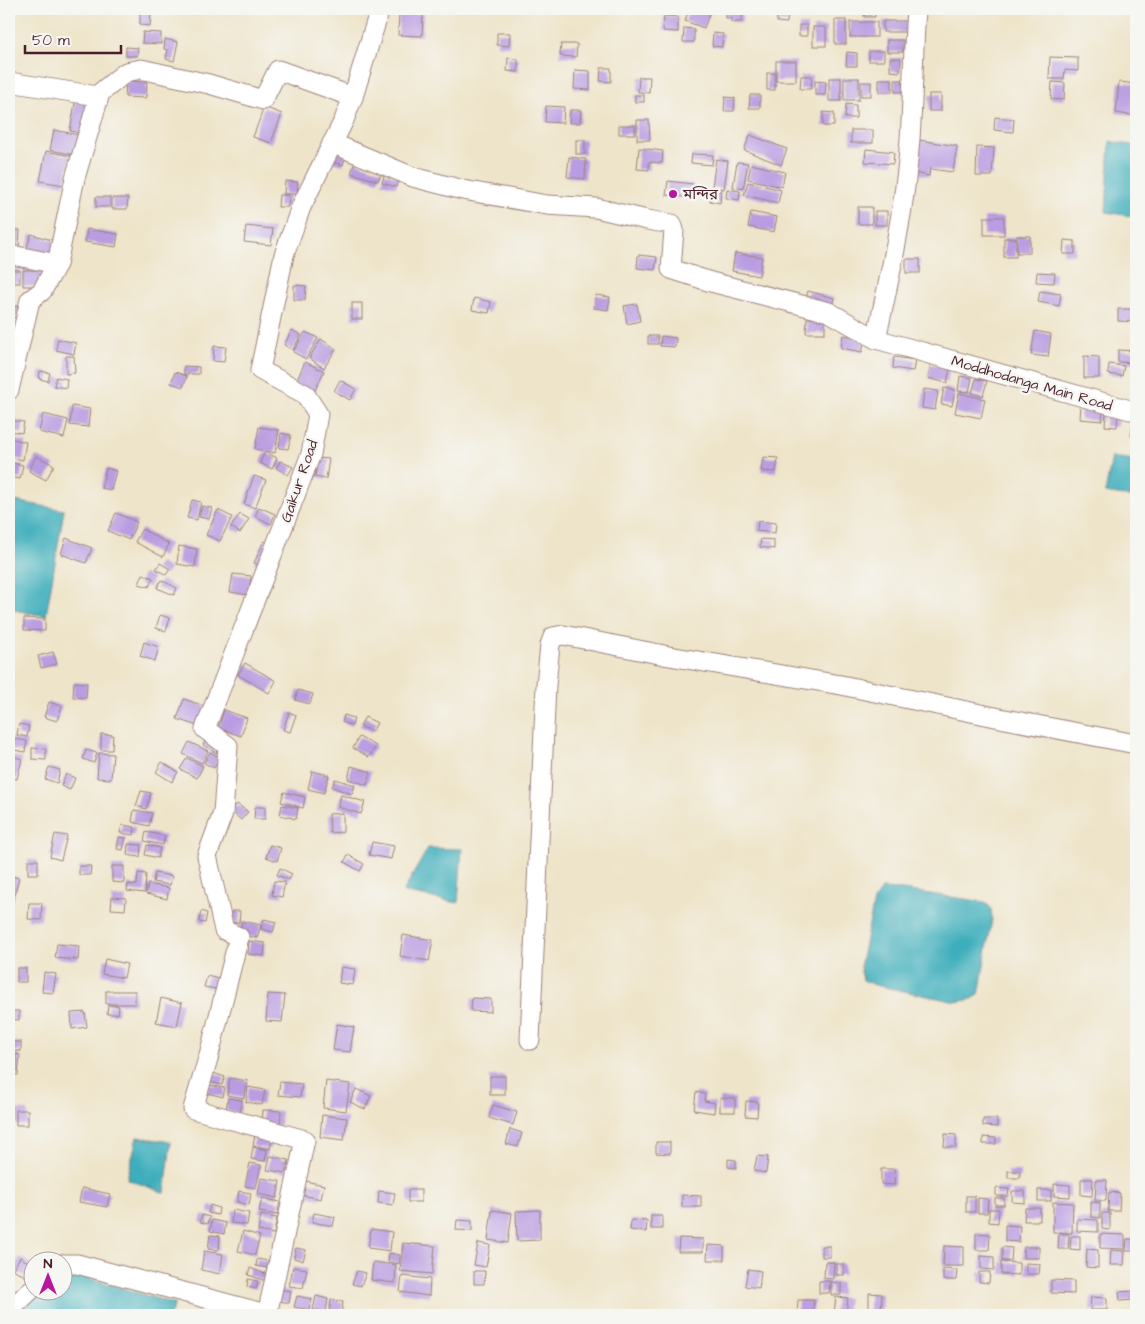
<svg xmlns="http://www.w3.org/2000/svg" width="1145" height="1324" viewBox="0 0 1145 1324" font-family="'Architects Daughter','Noto Sans Bengali',sans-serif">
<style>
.water{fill:#3eaebb;stroke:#446673}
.building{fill:#b99ce1}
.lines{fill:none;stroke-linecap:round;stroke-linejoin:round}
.minor-casing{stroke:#9c827a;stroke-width:21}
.minor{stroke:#fff;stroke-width:19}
.poi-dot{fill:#b5179e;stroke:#f6f6f2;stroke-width:2}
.labels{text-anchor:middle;stroke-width:5;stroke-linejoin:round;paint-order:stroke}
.poi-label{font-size:15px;fill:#4a1f2b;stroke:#f6f6f2;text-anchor:start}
.street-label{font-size:15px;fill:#4a1f2b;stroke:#f6f6f2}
</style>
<rect width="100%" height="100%" fill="#f6f6f2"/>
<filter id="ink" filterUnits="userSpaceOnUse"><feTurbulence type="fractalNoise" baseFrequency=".02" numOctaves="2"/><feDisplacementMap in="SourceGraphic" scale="10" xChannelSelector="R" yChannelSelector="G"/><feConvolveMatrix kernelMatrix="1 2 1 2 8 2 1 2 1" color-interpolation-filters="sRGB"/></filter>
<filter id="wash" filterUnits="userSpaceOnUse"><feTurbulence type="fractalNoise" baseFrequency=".0096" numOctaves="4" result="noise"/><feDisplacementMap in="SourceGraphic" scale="20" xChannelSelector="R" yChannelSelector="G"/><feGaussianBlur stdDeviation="1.12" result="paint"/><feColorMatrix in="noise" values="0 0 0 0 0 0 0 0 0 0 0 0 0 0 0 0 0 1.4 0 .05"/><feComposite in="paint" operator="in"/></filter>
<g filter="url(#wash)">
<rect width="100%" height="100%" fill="#eee4c9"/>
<g class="water">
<path d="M1110,141L1136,146V217L1106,212Z"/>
<path d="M1112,457L1136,460V498L1105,493Z"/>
<path d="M9,500L64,510L46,616L9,609Z"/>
<path d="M428,848L462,849L458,903L403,892Z"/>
<path d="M882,889L903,890L985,902L991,908L992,919L979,995L972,999L956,1002L875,985L863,980L860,967L874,901Z"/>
<path d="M137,1137L171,1142L165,1193L127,1179Z"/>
<path d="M72,1273L175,1304L170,1315H20L21,1310L39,1292H62L63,1277Z"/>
</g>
<g id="blocks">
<g class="building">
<path d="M689,9H711L704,28L685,21Z"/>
<path d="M726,9H746V13H742V22H731V18H726Z"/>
<path d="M777,9H788L787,23L777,22Z"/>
<path d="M865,9H875V17H864Z"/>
<path d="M140,12L151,13L150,26L140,25Z"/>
<path d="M399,13L423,14L422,36L398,35Z"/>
<path d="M664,16L678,17V32L663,31Z"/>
<rect x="835" y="20" width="11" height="24"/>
<rect x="883" y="21" width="24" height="11"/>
<rect x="850" y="22" width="27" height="15"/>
<rect x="799" y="25" width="8" height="11"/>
<rect x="813" y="27" width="13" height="19"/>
<path d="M684,28L694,29V42H683Z"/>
<path d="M143,32L161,33V44L142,43Z"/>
<path d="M497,33H510L509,46L497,45Z"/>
<path d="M713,33L723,34L722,47L712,46Z"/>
<path d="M165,39L178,42L174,61L166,59L168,50L164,49Z"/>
<rect x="887" y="40" width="16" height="12"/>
<path d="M561,44H577L576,57L560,56Z"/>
<path d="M126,47L138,48L137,56H126Z"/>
<rect x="869" y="51" width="15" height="10"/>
<path d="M847,52L857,53V66H846Z"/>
<path d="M1050,57L1078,58V71L1065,70L1064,79H1049Z"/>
<path d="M508,58L518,59V72L507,71Z"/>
<path d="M890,58H901L900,72L890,71Z"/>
<rect x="776" y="61" width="20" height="20"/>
<path d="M601,68H611V82L600,81Z"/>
<path d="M575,70L590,71V90L574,89Z"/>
<rect x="767" y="73" width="8" height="17"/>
<path d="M801,76H812L811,89H800Z"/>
<path d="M639,77H650L649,93L638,92Z"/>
<rect x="829" y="78" width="12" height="23"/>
<rect x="844" y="78" width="15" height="22"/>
<rect x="879" y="79" width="13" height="13"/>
<rect x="895" y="80" width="13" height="12"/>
<path d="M126,81L147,82L146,98L125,97Z"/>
<path d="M815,81L826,82L825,95H815Z"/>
<rect x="861" y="82" width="10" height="14"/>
<path d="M1052,82L1065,83L1064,100L1051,99Z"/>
<path d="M1119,82L1136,84V116L1116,113Z"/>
<rect x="929" y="94" width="12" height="17"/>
<rect x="635" y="95" width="9" height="7"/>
<path d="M750,95H760V108H749Z"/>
<path d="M725,97L735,98L734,111H724Z"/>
<path d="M76,98L93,102L86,134L70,131Z"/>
<path d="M846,104L856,105V118H845Z"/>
<path d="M546,106L564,107L563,123L545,122Z"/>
<path d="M264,107L282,114L271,143L253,137Z"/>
<path d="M570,110H581L580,123H569Z"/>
<path d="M823,112L834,113V126H823Z"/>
<path d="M995,117L1014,119L1013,132L994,130Z"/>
<path d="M637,120H649L650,140H637Z"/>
<rect x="619" y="125" width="16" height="9"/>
<path d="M54,130L84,136L80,156L50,150Z"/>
<rect x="851" y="130" width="22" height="13"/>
<path d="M750,135L787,149L781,165L744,150Z"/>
<rect x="576" y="140" width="9" height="14"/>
<path d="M919,140L957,146L953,172L930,169L929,176L914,173Z"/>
<path d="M977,147L994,148L992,176H976Z"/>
<path d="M639,148L663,151L662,163L649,162V170L637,169Z"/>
<path d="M866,149L894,152L893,164L865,162Z"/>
<path d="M46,151L71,156L64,185L40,181Z"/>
<path d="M332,151L346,155L343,165L329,161Z"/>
<path d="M692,154L713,155L712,165L691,163Z"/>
<path d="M569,157L586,159L585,179L567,177Z"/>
<path d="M716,159L728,161L724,189L712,187Z"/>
<path d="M355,162L382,171L378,181L351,173Z"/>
<path d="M737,162L748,163L743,189L733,187Z"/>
<path d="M751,164L785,172L782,187L748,179Z"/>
<path d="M385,173L399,177L396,187L382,183Z"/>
<path d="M285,181L298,182L297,194H284Z"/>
<path d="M668,181L693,184L691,198L666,195Z"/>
<path d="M748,182L781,190L778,203L744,195Z"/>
<path d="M727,189L740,191L739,200L726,198Z"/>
<path d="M711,190L721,191L720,203L710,201Z"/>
<path d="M279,195H289L288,207H278Z"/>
<rect x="96" y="197" width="14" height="10"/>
<path d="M112,198H128L127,209H112Z"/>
<rect x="858" y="207" width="14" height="17"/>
<rect x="875" y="211" width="12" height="14"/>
<path d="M751,212L777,217L774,232L748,227Z"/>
<rect x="984" y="217" width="20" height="18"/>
<path d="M246,226L273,229L271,245L244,242Z"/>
<path d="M9,229L20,230L19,248H9Z"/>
<path d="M87,229L118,234L116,247L85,242Z"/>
<path d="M31,234L55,241L50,255L27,248Z"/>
<rect x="1017" y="236" width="13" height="17"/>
<rect x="1004" y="238" width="12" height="19"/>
<path d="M1064,240L1075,241V254H1063Z"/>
<path d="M735,253L762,257L759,276L732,271Z"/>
<path d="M638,255L657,257L655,270L637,268Z"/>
<rect x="906" y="259" width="14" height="14"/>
<rect x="13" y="270" width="7" height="13"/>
<path d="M23,270H41L40,286H23Z"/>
<path d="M1037,272L1055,273L1054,283L1036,282Z"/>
<path d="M294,285L306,286L305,300H294Z"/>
<path d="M808,291L834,298L832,306L806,299Z"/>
<path d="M1040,291L1061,294L1059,306L1038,302Z"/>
<path d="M596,295L610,297L608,310L594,308Z"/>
<path d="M474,298L491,302L489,313L472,310Z"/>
<rect x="352" y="303" width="10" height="16"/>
<path d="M637,304L640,321L627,324L624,306Z"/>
<path d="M9,305L19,307L17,318L9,316Z"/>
<path d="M1118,309H1136V322L1118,321Z"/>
<path d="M807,318L825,319V333H806Z"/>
<path d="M292,330L301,335L293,350L284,345Z"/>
<path d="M1035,331L1051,334L1048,357L1031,355Z"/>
<path d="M305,332L318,338L306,359L293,352Z"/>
<path d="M843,335L865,339L862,352L841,348Z"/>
<rect x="648" y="336" width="10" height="8"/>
<path d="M661,336L676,338L675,347L660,346Z"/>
<path d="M58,339L76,343L74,354L56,350Z"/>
<path d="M321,339L336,349L324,368L309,358Z"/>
<path d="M214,346L226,347L224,362L213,361Z"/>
<path d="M1118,350L1136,351V363L1118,362Z"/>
<path d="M66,356H74L75,373L66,374Z"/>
<path d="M1084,356L1099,357V378H1084Z"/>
<path d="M894,357L915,360L913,371L893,368Z"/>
<path d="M305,362L324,371L314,393L295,384Z"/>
<path d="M931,364L950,368L947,383L928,378Z"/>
<path d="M1109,364L1124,366L1122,376L1108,374Z"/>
<path d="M184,366L199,367V374H184Z"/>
<path d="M40,371L50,373L48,381L39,379Z"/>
<path d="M175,372L187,376L183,387L171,383Z"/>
<path d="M960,376L972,378L969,392L958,391Z"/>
<path d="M56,377L67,379L66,388L54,386Z"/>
<path d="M976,379L987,381L983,396L972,393Z"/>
<path d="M340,380L356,389L350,400L334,391Z"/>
<path d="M944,388L955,390L952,406L941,404Z"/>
<path d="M924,389L938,391L935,410L922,408Z"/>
<path d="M959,393L985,399L981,418L955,413Z"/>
<path d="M1081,405L1103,407L1102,421L1080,419Z"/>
<path d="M72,406L90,409L88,427L70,425Z"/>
<path d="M1106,413L1118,414L1117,427L1105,426Z"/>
<path d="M43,414L68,420L64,438L39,432Z"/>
<path d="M1133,419H1136V437L1131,436Z"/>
<path d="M9,420L24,422L22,433L9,431Z"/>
<path d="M259,427L279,430L275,453L255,449Z"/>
<path d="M281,433L291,435L288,449L279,448Z"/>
<path d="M9,438L26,442L23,460L9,457Z"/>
<path d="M265,452L277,458L272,469L260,463Z"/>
<path d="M36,456L54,465L46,480L29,471Z"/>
<path d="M763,457L778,458L776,472L761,471Z"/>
<path d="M318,458L329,459L326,479L315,477Z"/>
<path d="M280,461L293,467L288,475L276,468Z"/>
<path d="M10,463L23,465L20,479L9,477Z"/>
<path d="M106,468L116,471L111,490L101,488Z"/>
<path d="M254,476L266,480L255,508L244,504Z"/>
<path d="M192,500L201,502L197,520L187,518Z"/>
<path d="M202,506L212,508L209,519L199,517Z"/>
<path d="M259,507L275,514L271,524L255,516Z"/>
<path d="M218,510L232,517L220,541L206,535Z"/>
<path d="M116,513L137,522L129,540L108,531Z"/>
<path d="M240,514L249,519L240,533L231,527Z"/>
<path d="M758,521L776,523L775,533L757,531Z"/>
<path d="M142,529L169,544L163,557L135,542Z"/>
<path d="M66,538L92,548L86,563L61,554Z"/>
<path d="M761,539L774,540V549L760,547Z"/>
<path d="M264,541L273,545L264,567L254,563Z"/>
<path d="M179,546L197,549L195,567L177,564Z"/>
<path d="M160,563L170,569L166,575L156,569Z"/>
<path d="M143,574L153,578L149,587L139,584Z"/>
<path d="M233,574L251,576L248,595L230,592Z"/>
<path d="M161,580L177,588L174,595L157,588Z"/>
<path d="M160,615L170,618L166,631L156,628Z"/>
<path d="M24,618L45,619V631L24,630Z"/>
<path d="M144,642L159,647L155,661L140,656Z"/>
<path d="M53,652L57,664L41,668L38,656Z"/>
<path d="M245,663L276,681L269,693L238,675Z"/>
<path d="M74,682L87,683L86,698L73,697Z"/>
<path d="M298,690L313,694L310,704L295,700Z"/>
<path d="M184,699L207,707L200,727L177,719Z"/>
<path d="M49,702L62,706L57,721L44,717Z"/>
<path d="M224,710L247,718L241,736L218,728Z"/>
<path d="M289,712L296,715L290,732L283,730Z"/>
<path d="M344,715L354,718L352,726L342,722Z"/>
<path d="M365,717L377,723L372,732L360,726Z"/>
<path d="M19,724L29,726L27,737L17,735Z"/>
<path d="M101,734L113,735L112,750H101Z"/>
<path d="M359,737L376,746L369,757L353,748Z"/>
<path d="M10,738L27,741L25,752L9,749Z"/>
<path d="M207,738L220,746L216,753L203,745Z"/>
<path d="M189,742L208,751L202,763L183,754Z"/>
<path d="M32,748L46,749V760L32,759Z"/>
<path d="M86,750L97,753L94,763L83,759Z"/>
<path d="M210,752L219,757L214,768L204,763Z"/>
<path d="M99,753L113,754L111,779L97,778Z"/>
<path d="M9,755L22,759L17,779L9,777Z"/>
<path d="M187,758L203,766L197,778L180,769Z"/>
<path d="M162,762L178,772L172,782L156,772Z"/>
<path d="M351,766L371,772L367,785L348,779Z"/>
<path d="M49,767L60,770L57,783L45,779Z"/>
<path d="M312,771L329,775L324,793L308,789Z"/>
<path d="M66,774L75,778L70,790L61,786Z"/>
<path d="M335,779L355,785L352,794L332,787Z"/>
<path d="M141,791L151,793L146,809L136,806Z"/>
<path d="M284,792L305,797L303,808L281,802Z"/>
<path d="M341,795L365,802L361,814L338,807Z"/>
<path d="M237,804L248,812L241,820L231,811Z"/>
<path d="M282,805L298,808L296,819L280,815Z"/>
<path d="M255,807H265V819H254Z"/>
<path d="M134,810L152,813L149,826L132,822Z"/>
<path d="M343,813V832L330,833L329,814Z"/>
<path d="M122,825L135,827L134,835L120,833Z"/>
<path d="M146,832L165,836L163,845L144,841Z"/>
<path d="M55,834L67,836L61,860L50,857Z"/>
<path d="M119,837L126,838L123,850L117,849Z"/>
<path d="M372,842L394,846L391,859L369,855Z"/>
<path d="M128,844L141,845L140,857L127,855Z"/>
<path d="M147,845L160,848L158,858L145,855Z"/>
<path d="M270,845L281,848L277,861L266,857Z"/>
<path d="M348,855L364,864L360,871L344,862Z"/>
<rect x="28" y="860" width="10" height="14"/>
<path d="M79,866H91L90,875H79Z"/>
<path d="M112,866H124V883L112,882Z"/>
<path d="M280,868L292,874L289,880L277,875Z"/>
<path d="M138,873L146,874L145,893L127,891L128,884L137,885Z"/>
<path d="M155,873L172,876L170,885L153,882Z"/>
<path d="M9,875L19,878L13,900L9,899Z"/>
<path d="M274,881L285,882L282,897L272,895Z"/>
<path d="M148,884L169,888L167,899L146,894Z"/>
<path d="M112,897L126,898L125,910L111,909Z"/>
<path d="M29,903H42L41,920L28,919Z"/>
<path d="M201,911L207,913L205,923L199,922Z"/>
<path d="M232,911H240L239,923L231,922Z"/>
<path d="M264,919L276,922L273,932L261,929Z"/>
<path d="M242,921L261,925L257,938L239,934Z"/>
<path d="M403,935L433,940L429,961L400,956Z"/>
<path d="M249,941L265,943L264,956L248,954Z"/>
<path d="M57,944L79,946L78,960L55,958Z"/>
<path d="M105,959L127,964L124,978L102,974Z"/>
<path d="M341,967L355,969L353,985L339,983Z"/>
<rect x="17" y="968" width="9" height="14"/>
<path d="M44,972L56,974L53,993L42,992Z"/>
<path d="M207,976L219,979L216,989L204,987Z"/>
<rect x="106" y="991" width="29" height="13"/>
<path d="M268,994L285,995L282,1022L266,1021Z"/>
<path d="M161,998L182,1003L177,1026L156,1022Z"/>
<path d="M472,998L491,999V1012L471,1011Z"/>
<path d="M108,1005L119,1006L118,1014H107Z"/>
<path d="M9,1011H19V1020L9,1019Z"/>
<path d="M85,1012L87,1027L72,1029L71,1013Z"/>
<path d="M337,1024L354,1027L350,1052L333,1050Z"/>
<rect x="10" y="1042" width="11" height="9"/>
<path d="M9,1053L20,1055L18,1075L9,1074Z"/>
<path d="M213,1073L225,1077L222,1085L210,1082Z"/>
<rect x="490" y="1076" width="15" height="19"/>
<path d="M230,1078L248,1081L244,1098L227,1095Z"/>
<path d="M326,1081L350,1084L346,1111L323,1108Z"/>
<path d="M280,1082L302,1084L300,1097L278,1095Z"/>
<path d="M209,1085L225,1088L223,1097L207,1093Z"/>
<path d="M248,1087L265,1090L262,1105L246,1102Z"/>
<path d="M356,1089L371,1096L365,1109L350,1102Z"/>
<path d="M696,1092L705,1094L704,1101L715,1103L714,1113L694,1110Z"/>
<path d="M228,1098L242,1100L240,1113L226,1110Z"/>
<rect x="720" y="1098" width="15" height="14"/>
<path d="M746,1101L758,1102L757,1117L745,1116Z"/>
<path d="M493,1105L517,1112L513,1125L489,1118Z"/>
<rect x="16" y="1110" width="12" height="15"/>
<path d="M263,1110L281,1111L280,1126L262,1125Z"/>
<path d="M322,1115L347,1118L344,1140L320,1137Z"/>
<path d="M983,1119H997V1127L983,1126Z"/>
<path d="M510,1129L522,1133L518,1147L506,1144Z"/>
<path d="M945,1134L956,1135V1147H944Z"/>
<path d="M255,1135L272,1139L270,1149L253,1146Z"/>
<path d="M983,1137L996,1138V1144H983Z"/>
<path d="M656,1142H670V1154L656,1153Z"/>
<path d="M253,1147L267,1150L265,1161L251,1159Z"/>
<path d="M270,1156L289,1160L286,1173L267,1170Z"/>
<path d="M757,1156L768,1157L766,1173L754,1171Z"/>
<path d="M728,1159L736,1160V1168L728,1167Z"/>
<path d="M250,1163L261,1165L256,1188L245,1186Z"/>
<path d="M881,1169H895L894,1185L881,1184Z"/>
<rect x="1008" y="1171" width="12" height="7"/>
<path d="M261,1178L280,1181L277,1198L258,1194Z"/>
<path d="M1081,1179H1093L1092,1196L1081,1195Z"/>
<path d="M1096,1180H1107L1106,1201H1095Z"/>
<path d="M305,1181L324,1185L321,1199L302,1195Z"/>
<path d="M1054,1184L1070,1185V1197L1054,1196Z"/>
<path d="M82,1188L110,1194L107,1207L79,1202Z"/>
<path d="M996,1188L1009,1189L1008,1196H996Z"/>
<rect x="408" y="1190" width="13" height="12"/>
<rect x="1038" y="1190" width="13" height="11"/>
<path d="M239,1191L251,1193L249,1205L237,1202Z"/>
<path d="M379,1191L395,1193L393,1205L378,1203Z"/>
<path d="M1012,1191H1025V1203L1012,1202Z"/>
<path d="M1109,1192L1120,1193L1119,1211H1108Z"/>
<path d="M682,1195L701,1196V1207H682Z"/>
<rect x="966" y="1196" width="9" height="16"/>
<path d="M262,1198L280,1202L277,1215L259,1212Z"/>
<path d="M978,1198L988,1199L987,1213H978Z"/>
<rect x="995" y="1198" width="9" height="7"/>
<path d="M1053,1202L1073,1203L1072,1233L1053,1232Z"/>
<path d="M1091,1202L1100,1203V1218L1091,1217Z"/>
<path d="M210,1205L219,1208L218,1215L208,1213Z"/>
<path d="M1025,1208H1040V1221H1024Z"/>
<path d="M989,1209H999L998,1223L989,1222Z"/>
<path d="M233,1210L249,1213L247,1225L231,1223Z"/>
<path d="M492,1210L512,1213L508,1243L488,1240Z"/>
<path d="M540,1210V1240L517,1241L516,1211Z"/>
<path d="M314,1213L335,1217L333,1226L312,1222Z"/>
<path d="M1102,1213H1110V1230L1102,1229Z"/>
<path d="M202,1215L210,1217L208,1224L200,1222Z"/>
<path d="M261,1215L277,1218L274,1234L258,1231Z"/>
<rect x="651" y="1216" width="11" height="13"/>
<path d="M1077,1219L1098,1220V1232L1077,1231Z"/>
<path d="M212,1220L226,1223L224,1234L210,1231Z"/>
<path d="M457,1220L472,1221V1231L456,1230Z"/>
<path d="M631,1220L647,1221L646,1232L630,1230Z"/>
<path d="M1005,1225L1020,1226L1019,1242L1005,1241Z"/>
<path d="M371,1229L392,1232L390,1251L368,1248Z"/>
<path d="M243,1231L260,1236L255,1255L238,1251Z"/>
<path d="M976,1233L990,1234L989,1250H976Z"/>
<path d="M1059,1234H1069L1068,1249H1058Z"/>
<path d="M1100,1234L1125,1235V1249L1100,1248Z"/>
<path d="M210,1235L220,1236L219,1250L208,1249Z"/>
<path d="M1071,1236H1080V1250L1070,1249Z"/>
<path d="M679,1238L703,1239V1252H678Z"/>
<path d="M1127,1239H1136V1251H1126Z"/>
<path d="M403,1243L435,1246L432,1274L400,1271Z"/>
<path d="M478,1243L490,1245L486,1267L474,1265Z"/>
<path d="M708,1245L724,1246V1260H707Z"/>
<rect x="822" y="1246" width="8" height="11"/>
<path d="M944,1246L964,1247V1266H943Z"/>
<path d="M1002,1247L1012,1248L1011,1261H1002Z"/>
<path d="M1024,1247H1039V1258H1023Z"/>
<path d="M296,1248L306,1250L303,1261L294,1258Z"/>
<path d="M1087,1249L1098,1250V1268L1086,1267Z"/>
<path d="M1111,1250L1125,1251L1124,1265H1110Z"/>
<path d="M204,1251L223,1254L220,1274L201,1270Z"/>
<path d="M389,1253L400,1255L399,1264L388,1262Z"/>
<path d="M981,1256L994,1257V1270L981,1269Z"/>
<path d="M20,1257L32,1265V1271L28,1278L13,1269Z"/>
<path d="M257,1259L269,1261L268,1268L256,1266Z"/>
<path d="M373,1262L396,1265L395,1283L371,1280Z"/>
<path d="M825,1262H834L833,1279L824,1278Z"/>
<path d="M1001,1262L1019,1263V1275L1001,1274Z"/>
<path d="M1026,1263L1040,1264L1039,1274H1026Z"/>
<rect x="836" y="1264" width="8" height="11"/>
<path d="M293,1267L307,1269L303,1288L289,1286Z"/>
<path d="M250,1268L268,1275L266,1281L248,1275Z"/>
<path d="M748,1269L761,1271L759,1288L745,1286Z"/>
<path d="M943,1269L957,1270L956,1280H943Z"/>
<path d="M357,1271L366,1273L361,1286L352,1284Z"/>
<path d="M474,1271H485L484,1284H474Z"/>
<path d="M979,1272H990L989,1283L979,1282Z"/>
<path d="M402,1276L430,1279L429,1296L400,1292Z"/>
<path d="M248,1279L258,1281L256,1289L247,1287Z"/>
<path d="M1051,1280L1074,1281V1294L1051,1293Z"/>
<path d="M819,1281H830L829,1293H819Z"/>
<path d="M831,1282L841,1283V1295H831Z"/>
<path d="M277,1289L291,1291L289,1303L275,1300Z"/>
<path d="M1133,1291V1300L1120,1301L1119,1292Z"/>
<path d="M869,1293L882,1294L881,1312H869Z"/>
<path d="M297,1296L312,1299L309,1310L294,1307Z"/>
<path d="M316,1296L328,1299L326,1312L313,1310Z"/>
<path d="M836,1297L848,1298L846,1314L834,1313Z"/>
<path d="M1091,1297L1107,1298V1310H1090Z"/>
<path d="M331,1299L343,1302L341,1315L329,1314Z"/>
<path d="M798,1300H814L813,1315H797Z"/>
</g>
</g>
</g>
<g filter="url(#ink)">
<use href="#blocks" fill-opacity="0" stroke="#9c827a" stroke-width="1"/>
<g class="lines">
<defs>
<g id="minor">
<path d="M916,9C913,52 913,96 910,139C905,206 891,273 876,339L1130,410H1136"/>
<path d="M9,82L91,95"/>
<path d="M332,143L413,177L463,190L547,205L596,208L647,220L672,224L674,230L671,269L711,282L829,312L876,339"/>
<path d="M17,256L57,264"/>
<path d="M9,390L30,300L42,291L57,264L75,178L100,93L126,72L141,69L209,84L263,100L278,70L353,97"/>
<path d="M530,1040L546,685L550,645L553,637L563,635L669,656L841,685L1005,719L1136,744"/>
<path d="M62,1264H77L266,1314"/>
<path d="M9,1311L32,1289"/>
<path d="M267,1315L305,1140L193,1109L209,1055L239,937L224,930L207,856L223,813L228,746L205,729L311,454L318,414L305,394L260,370L284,255L301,207L344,120L353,97L380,9"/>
</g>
</defs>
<use href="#minor" class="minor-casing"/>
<use href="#minor" class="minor"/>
</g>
</g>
<circle class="poi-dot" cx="673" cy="194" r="5"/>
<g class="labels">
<g class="poi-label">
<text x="683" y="199">মন্দির</text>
</g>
<g class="street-label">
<text transform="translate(1032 383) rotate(16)" y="5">Moddhodanga Main Road</text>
<text transform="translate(299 481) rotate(-71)" y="5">Gaikur Road</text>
</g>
</g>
<rect width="1145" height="1324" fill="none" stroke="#f6f6f2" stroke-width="30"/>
<g transform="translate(48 1276)"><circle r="24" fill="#f6f6f2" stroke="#b1a0a2"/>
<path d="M0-4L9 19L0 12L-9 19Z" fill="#b5179e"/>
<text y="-8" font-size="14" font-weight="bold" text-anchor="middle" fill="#4a1f2b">N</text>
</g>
<path d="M25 45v8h96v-8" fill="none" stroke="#4a1f2b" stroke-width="2.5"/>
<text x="32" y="45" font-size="15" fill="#4a1f2b" stroke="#f6f6f2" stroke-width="4" paint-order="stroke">50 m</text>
</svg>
